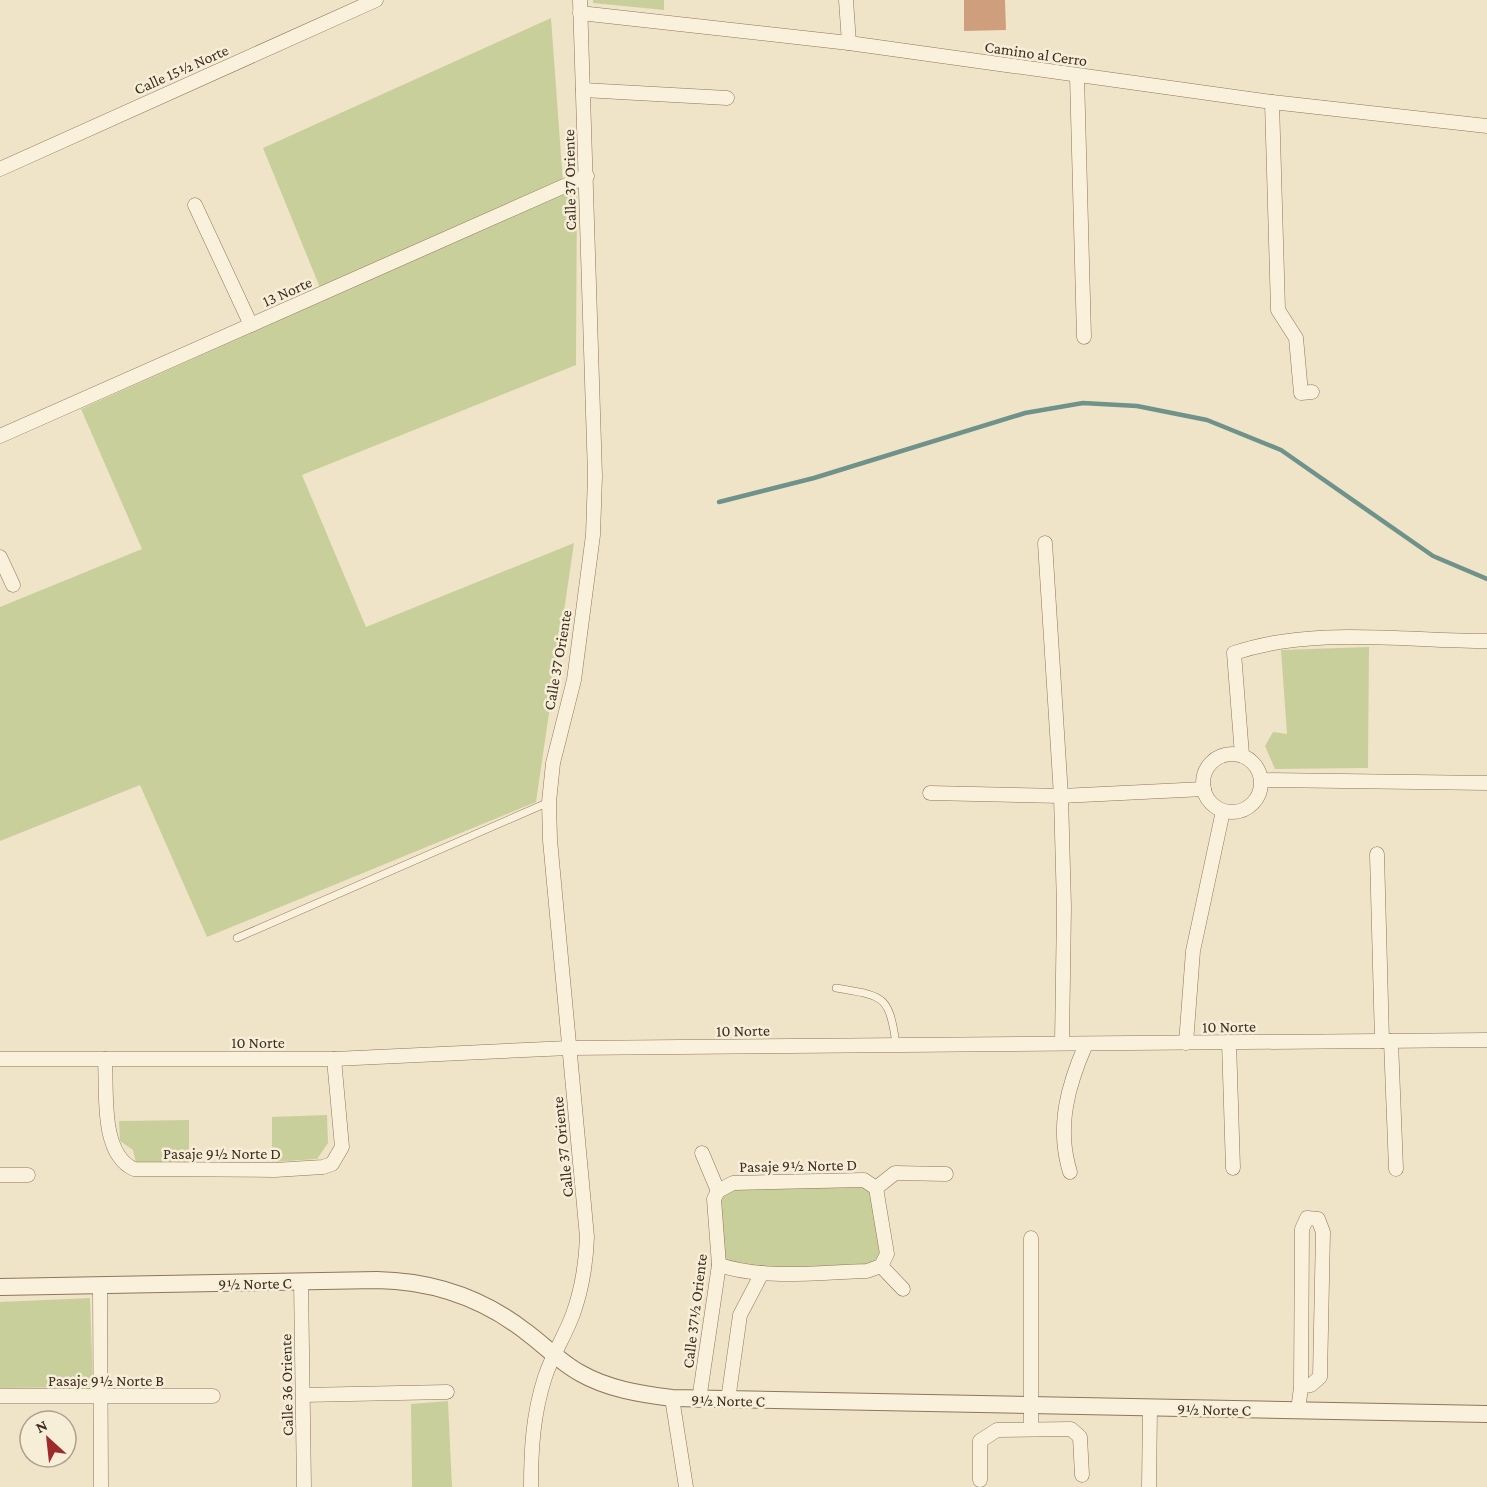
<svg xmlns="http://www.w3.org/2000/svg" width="1487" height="1487" viewBox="0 0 1487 1487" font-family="'Crimson Pro',serif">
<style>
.green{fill:#c9cf9b}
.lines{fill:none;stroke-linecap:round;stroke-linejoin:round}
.stream{stroke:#6f938a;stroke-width:4.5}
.building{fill:#cf9f7d}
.service-casing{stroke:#8d765c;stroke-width:8}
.minor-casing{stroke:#8d765c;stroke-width:15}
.tertiary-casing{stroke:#8d765c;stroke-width:18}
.service{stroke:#faf1dc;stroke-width:7}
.minor{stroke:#faf1dc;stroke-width:14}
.tertiary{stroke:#faf1dc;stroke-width:16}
.labels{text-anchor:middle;stroke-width:5;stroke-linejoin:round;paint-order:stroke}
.street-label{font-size:16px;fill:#3d2e20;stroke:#f7eed8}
</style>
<rect width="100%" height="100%" fill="#f0e4c8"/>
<g class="green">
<path d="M593,0H664V10L593,3Z"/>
<path d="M551,18L563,183L323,295L263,148Z"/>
<path d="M577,187L576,365L302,475L366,627L574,543L536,802L207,937L140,785L0,841V607L142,549L81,409Z"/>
<path d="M1369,647L1368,768L1275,769L1265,746L1273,732L1287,734L1281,650Z"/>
<path d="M327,1115L328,1143L317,1159L272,1162V1117Z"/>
<path d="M189,1120V1165L136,1163L133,1150L120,1141L119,1121Z"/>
<path d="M868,1181L887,1254L867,1271L719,1265L718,1191L725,1185Z"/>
<path d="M90,1298L93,1387L0,1388V1302Z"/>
<path d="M448,1401L452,1487H412L411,1404Z"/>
</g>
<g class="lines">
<path class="stream" d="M719,502L814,478L1025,413L1083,403L1137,406L1207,420L1281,450L1433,556L1487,579"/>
</g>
<path class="building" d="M964,0H1005L1006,30L964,31Z"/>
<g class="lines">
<defs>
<g id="service">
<path d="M237,938L549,802"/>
<path d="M836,988C883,996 889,994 896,1044"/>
</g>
<g id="minor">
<path d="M846,0L849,43"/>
<path d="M580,13L849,43L1272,102L1487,126"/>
<path d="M1077,76L1084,337"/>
<path d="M583,90L727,98"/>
<path d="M1272,102L1278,310L1296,338L1301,393L1312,392"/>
<path d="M0,169L376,0"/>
<path d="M195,205L251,325"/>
<path d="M0,436L587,176"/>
<path d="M1045,543L1061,796L1064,907L1062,1043"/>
<path d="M0,557L13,585"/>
<circle cx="1232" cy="783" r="29"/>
<path d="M1242,755L1234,653C1314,626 1404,641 1487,641"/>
<path d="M1262,780L1487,783"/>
<path d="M930,793L1061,796L1204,789"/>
<path d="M1377,854L1382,1041"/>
<path d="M1391,1041L1396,1169"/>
<path d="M1229,1042L1233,1168"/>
<path d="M1186,1043L1193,951L1223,811"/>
<path d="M0,1059H334L569,1048L1487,1040"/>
<path d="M105,1059C107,1092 100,1154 134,1169L275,1170L323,1167L332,1164L342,1147L334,1059"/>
<path d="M702,1153L718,1191"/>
<path d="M1070,1172C1056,1127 1068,1085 1086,1044"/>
<path d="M0,1175H28"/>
<path d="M876,1188L887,1254L881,1266"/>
<path d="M719,1265C766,1280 819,1272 867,1271L881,1266"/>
<path d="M881,1266L903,1289"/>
<path d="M301,1282L304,1487"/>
<path d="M100,1285L101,1487"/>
<path d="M303,1395L447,1392"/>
<path d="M0,1396H213"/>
<path d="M672,1398L686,1487"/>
<path d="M699,1400L719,1265L714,1199L718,1191L733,1183L864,1180L876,1188L895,1173L946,1174"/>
<path d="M728,1400L740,1315L762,1273"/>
<path d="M1298,1411L1301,1387L1302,1229L1307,1218L1318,1219L1323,1232L1320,1377L1311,1385L1301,1387"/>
<path d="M1031,1429V1238"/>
<path d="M980,1480V1441L997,1430L1071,1429L1080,1437L1082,1475"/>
<path d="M531,1487C531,1449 533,1414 545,1377C552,1355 565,1336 573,1314C582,1289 586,1263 587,1237L550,840L549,802L553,763L574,680L593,535L595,476L580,0"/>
<path d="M1149,1487L1150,1408"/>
</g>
<path id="tertiary" d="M0,1287L377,1280C433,1281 481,1297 525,1331C544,1345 560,1362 580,1373C608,1389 640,1394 672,1398L1487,1414"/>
</defs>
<use href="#service" class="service-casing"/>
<use href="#minor" class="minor-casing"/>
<use href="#tertiary" class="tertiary-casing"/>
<use href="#service" class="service"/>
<use href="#minor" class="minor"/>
<use href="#tertiary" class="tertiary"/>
</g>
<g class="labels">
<g class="street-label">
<text transform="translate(1036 53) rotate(8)" y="6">Camino al Cerro</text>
<text transform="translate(181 69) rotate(-24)" y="6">Calle 15½ Norte</text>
<text transform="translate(569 180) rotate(-91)" y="6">Calle 37 Oriente</text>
<text transform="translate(287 291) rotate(-24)" y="6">13 Norte</text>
<text transform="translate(557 660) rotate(-80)" y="6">Calle 37 Oriente</text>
<text transform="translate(1229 1026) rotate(-1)" y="6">10 Norte</text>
<text transform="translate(743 1030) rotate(-1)" y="6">10 Norte</text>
<text x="258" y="1048">10 Norte</text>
<text transform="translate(562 1147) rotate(-96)" y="6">Calle 37 Oriente</text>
<text x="222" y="1159">Pasaje 9½ Norte D</text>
<text transform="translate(798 1165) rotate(-1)" y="6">Pasaje 9½ Norte D</text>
<text transform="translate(255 1283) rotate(-1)" y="6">9½ Norte C</text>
<text transform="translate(694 1311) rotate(-83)" y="6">Calle 37½ Oriente</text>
<text x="106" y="1386">Pasaje 9½ Norte B</text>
<text transform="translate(286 1385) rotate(-91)" y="6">Calle 36 Oriente</text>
<text transform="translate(728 1400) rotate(1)" y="6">9½ Norte C</text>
<text transform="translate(1214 1409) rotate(1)" y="6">9½ Norte C</text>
</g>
</g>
<g transform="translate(48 1439) rotate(333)"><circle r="28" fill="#f7eed8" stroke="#ada18e" stroke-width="1.5"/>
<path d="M0-4.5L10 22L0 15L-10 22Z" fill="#9e2a2b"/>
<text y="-9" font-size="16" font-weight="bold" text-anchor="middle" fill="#3d2e20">N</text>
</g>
</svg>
